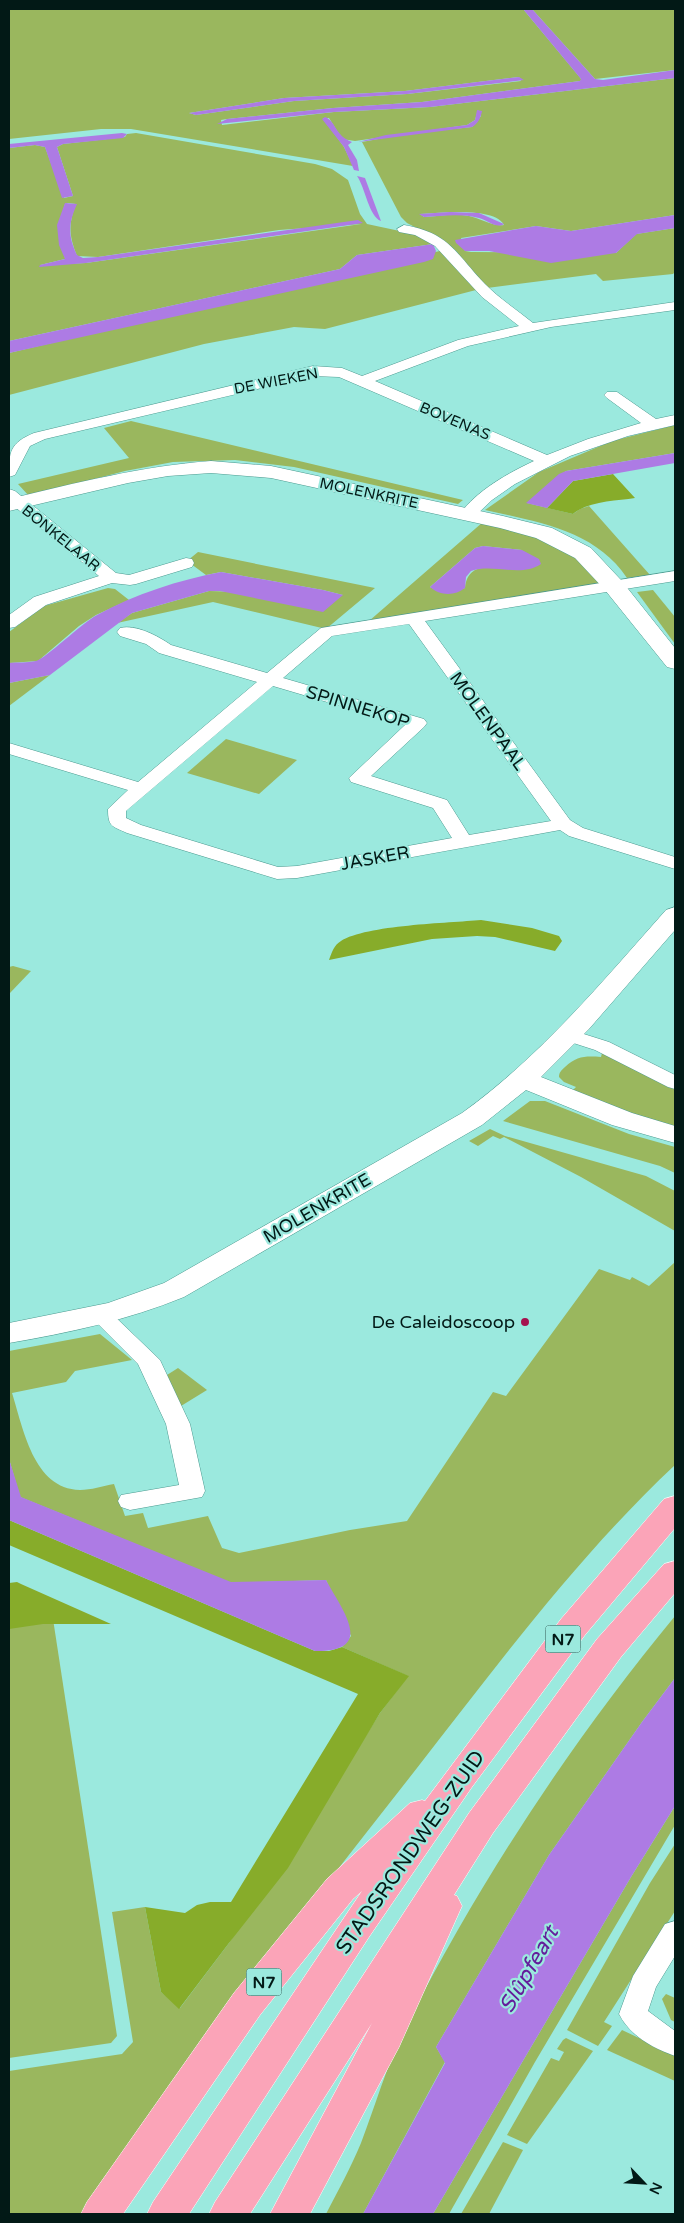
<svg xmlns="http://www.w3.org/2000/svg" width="684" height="2223" viewBox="0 0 684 2223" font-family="'Varela Round',sans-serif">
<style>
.green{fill:#9ab75e;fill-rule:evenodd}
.forest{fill:#87ac2a}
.water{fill:#ad7be4}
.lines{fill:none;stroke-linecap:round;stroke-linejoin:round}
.street-casing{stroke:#4c9a90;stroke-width:1}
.secondary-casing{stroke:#4c9a90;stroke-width:1}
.highway-casing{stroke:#fff;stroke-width:1}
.street{fill:#fff;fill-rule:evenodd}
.secondary{fill:#fff;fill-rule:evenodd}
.highway{fill:#fba4b8;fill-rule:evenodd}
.poi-dot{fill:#a5124e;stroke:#9be9de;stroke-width:2}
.labels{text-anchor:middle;stroke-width:4.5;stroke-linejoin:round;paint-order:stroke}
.far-street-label{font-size:15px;fill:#021916;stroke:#9be9de}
.shield{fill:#9be9de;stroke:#305752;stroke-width:1}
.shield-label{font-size:16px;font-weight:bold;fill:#021916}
.street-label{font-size:18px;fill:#021916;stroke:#9be9de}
.poi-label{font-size:18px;fill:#021916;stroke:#9be9de;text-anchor:end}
.near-street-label{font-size:21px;fill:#021916;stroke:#9be9de}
.near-water-label{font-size:22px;font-style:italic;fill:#641d9b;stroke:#9be9de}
</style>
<rect width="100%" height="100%" fill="#9be9de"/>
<g class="green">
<path d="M9,9H523L582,80L580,81L422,102L333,108L227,119L221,120L222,125L334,112L430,107L675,78V215L571,231L536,226L461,238L465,251L471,252L616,253L636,234L675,228V272L673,274L603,281L596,274L487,288L471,274L457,252L448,244L407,223L401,217L362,142L405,134L472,127L481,116L478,110L475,120L467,125L355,141L342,139L329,118H323L344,147L353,166L131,129H101L9,139ZM519,77L521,81L407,94L294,101L196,115L189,113L284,98L405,91ZM450,212C464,212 497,211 504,225C493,227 480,218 469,216C454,213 439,216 424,217L420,214Z"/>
<path d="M532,9H675V70L595,79Z"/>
<path d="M136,133L315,164L332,169L348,180L360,214L367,224L423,236L433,244L357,255L340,269L9,341V148L35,145L45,147L64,198L73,196L57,147L63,144L125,137L127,134ZM68,203L76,204C68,224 69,236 77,256L98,257L279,230L361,224L86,263L40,265L65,259L62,214L65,204Z"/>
<path d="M444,250L476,290L325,329L294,327L204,344L9,395V353Z"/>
<path d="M131,421L463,500L458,504L294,467L235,460L173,462L125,471L29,496L18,484L129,458L104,428Z"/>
<path d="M675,425V453L566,471L527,503L573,514L580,509L589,506L650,575L627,578C595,530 537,522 485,510L539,472L612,441Z"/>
<path d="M483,522C515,531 553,539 580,561C588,567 594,576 601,584L369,621ZM483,546L522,550L523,570C500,569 468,557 465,588L443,593L430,587L475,548Z"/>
<path d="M198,552L375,588L326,629L213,602L117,623L132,613L209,591L343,595L323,590L221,572L206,575L187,561Z"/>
<path d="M108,588L115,589L129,600L96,615L79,626L38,661L9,663V632L44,606Z"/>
<path d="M653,590L675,617V644L637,592Z"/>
<path d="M50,675L9,706V683Z"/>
<path d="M226,739L297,760L259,794L187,773Z"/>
<path d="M13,966L31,971L9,994V967Z"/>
<path d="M602,1053L675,1088V1126L634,1114L572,1091L576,1087L564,1082L559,1077C559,1072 561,1071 565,1067C577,1056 585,1056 601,1057Z"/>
<path d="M530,1101H545L629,1134L675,1147V1173L660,1166L503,1121Z"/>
<path d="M490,1129L505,1136L646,1176L675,1191V1231L581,1177L504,1137L500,1139L493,1136L478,1146L469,1141Z"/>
<path d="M675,1262V1465C578,1556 499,1663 417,1768C341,1865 265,1962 191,2061C154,2111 119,2163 84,2214H9V2071L122,2054L133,2042L112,1912L145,1907L161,1992L180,2008L229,1943L342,1774L380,1713L408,1676L342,1647L351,1636L326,1580L231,1583L20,1497L9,1459V1351L100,1334L132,1360L75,1371L66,1382L12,1393C23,1427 33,1489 80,1490C91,1490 103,1486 114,1484L125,1516L143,1513L148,1528L208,1516L222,1548L239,1553L350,1530L407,1521L493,1392L506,1396L599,1269L630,1280L632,1277L649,1286Z"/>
<path d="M178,1368L207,1390L181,1406L167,1375Z"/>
<path d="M675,1616V1678L642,1722L549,1855L436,2047L445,2062L363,2214H326C338,2191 351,2167 361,2143C377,2101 388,2061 409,2020C483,1876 572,1741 675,1616Z"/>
<path d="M53,1619L117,2036L111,2043L9,2058V1625Z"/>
<path d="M675,1806V1825L535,2062L449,2214H433L631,1877Z"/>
<path d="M675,1844V1911L604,2022L612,2026L598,2046L567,2030L650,1883Z"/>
<path d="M666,1994L675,1998V2022L671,2020L662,1999Z"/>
<path d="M622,2030L675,2055V2081L607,2050Z"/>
<path d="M566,2038L593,2051L527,2144L507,2135L551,2058L559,2061L564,2052L557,2049L563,2040Z"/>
<path d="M503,2142L523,2150L489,2214H461Z"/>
</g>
<g class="forest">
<path d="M613,474L635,498C616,501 588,501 573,514L547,508L573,481Z"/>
<path d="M481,920L532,928L559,936L562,941L555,951L495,937L477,936L432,939L329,960C332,952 334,945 341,941C366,925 449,923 481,920Z"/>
<path d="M9,1520L315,1651H329L342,1647L409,1676L380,1713L288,1868L229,1943L179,2009L161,1992L145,1907L185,1913L197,1905L210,1902H231L358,1694L9,1545Z"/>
<path d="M17,1582L21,1584L111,1624H43L9,1629V1583Z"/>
</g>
<g class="water">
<path d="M523,9H532L595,79L603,80L675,70V78L430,107L334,112L217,124L227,119L333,108L422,102L580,81L581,79Z"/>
<path d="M519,77L524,80L407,94L294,101L196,115L189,113L284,98L405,91Z"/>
<path d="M477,110L482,111C481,117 478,124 472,127L358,142L386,135L467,125L475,120Z"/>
<path d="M325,117C336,121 335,136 352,142L348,145L357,160L359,171L354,170L344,147L322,119Z"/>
<path d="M122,133L127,134L123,138L63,144L57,147L73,196L62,198L45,147L35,145L9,148V144Z"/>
<path d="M357,176L365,178L381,221C369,217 365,187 357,176Z"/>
<path d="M65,203L77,204C68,224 68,236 77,255L83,258L98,257L358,220L363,223L86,263L39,267L40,265L65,259L59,245L57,225Z"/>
<path d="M450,212L479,213L504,224C496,229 487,220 479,218C461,213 442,216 424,217L419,214Z"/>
<path d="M675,215V228L637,234L616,253L551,263L489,251H465L456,243L455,240L536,226L571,231Z"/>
<path d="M433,244L436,251L433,259L424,262L9,353V341L340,269L357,255Z"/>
<path d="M675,453V463L573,481L547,508L526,503L559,474L566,471Z"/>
<path d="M483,546L522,550L539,559L541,564C520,578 494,563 471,571L466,577L465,588C455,596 440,596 430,587L475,548Z"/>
<path d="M221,572L323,590L343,595L323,612L220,591H209L132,613L50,675L9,683V663C17,662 27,663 36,661C45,659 82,623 97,615C135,594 179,580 221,572Z"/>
<path d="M9,1459L21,1497L231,1582L326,1580C342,1610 377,1652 315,1651L9,1520Z"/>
<path d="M675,1678V1806L631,1877L433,2214H363L445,2063L436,2047L549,1855L642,1722Z"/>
</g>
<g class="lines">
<defs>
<g id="street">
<path d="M404,225C450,233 455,253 485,284C500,299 517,310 533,323L675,302V310L551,327L468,346L375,381L547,455L588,439L641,423L607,398L604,395L607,392H617L656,419L675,415V425L628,436L570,456L515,484L492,500L474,517H462L460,514C476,491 508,473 534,461L339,377L313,376L45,439L30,446L15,475L9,477C9,451 10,443 34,433L313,366L342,368L362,376L458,340L519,326L482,297L435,246L415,235L399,232L397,229Z"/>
<path d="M9,489L15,491L116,573L129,575L186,558L192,559L194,563L192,567L136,584L130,585L112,583L46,605L15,627L9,628V615L34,597L99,576L9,502Z"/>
<path d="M675,571V581L425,621L570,820L583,828L675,857V869L569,836L560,830L297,878L277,879L127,833C112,826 108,827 108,809L128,790L9,754V743L138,782L257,682L159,653L146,644L120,636L117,632L120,628C136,624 158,636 171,645L267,673L321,628ZM409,624L551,821L469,835L447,800L371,776L424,727L427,723L424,719L283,678L332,636ZM273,686L405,725L349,778L351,782L433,808L452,838L297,866L278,867L141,825L126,818V811Z"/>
<path d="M568,1029L609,1042L675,1075V1089L668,1087L595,1050L561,1039L558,1035L561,1031Z"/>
<path d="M101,1309L109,1311L160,1360L190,1424L205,1491L202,1497L130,1510L121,1507L118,1501L121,1495L179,1485L166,1424L138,1364L90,1316L93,1311Z"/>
<path d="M675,1921V1956L656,1987L648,2011L675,2031V2056C653,2048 630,2036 619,2014L633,1976L665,1924Z"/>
</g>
<g id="secondary">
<path d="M211,461L271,466L503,516L552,528L591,548L621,580L675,648V669L667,667L605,590L575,558L536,538L500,528L271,478L211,473L168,476L128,483L9,511V499C76,483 142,466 211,461Z"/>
<path d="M675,907V930L589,1029L541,1077L632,1113L675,1126V1143L612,1125L526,1090L482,1125L184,1297C128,1320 68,1333 9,1343V1323L108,1303L164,1283L462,1113C541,1056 602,982 666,910Z"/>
</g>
<g id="highway">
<path d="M675,1496V1528L585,1635L472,1787L369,1937L189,2214H147L153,2202L362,1891L353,1899L260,2015L123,2214H81L87,2202L234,1993L327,1879L410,1803L422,1800L425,1801L561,1619L664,1499Z"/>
<path d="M675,1561V1593L621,1657L493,1833L454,1895L457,1896L462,1906L399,2047L310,2214H270L372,2023L250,2214H209L215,2202L469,1813L597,1639L664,1564Z"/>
</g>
</defs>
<use href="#street" class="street-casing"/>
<use href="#secondary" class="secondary-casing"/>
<use href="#highway" class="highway-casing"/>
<use href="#street" class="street"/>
<use href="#secondary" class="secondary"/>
<use href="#highway" class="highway"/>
</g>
<circle class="poi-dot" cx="525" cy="1322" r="5"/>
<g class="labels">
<g class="far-street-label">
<text transform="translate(276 381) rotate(-11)" y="5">DE WIEKEN</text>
<text transform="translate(455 421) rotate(23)" y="5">BOVENAS</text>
<text transform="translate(369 493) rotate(12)" y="5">MOLENKRITE</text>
<text transform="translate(61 538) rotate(39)" y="5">BONKELAAR</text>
</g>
<g class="shield">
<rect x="545.5" y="1625.5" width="35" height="27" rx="4"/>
<rect x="246.5" y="1968.5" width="35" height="27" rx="4"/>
</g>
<g class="shield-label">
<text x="563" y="1645">N7</text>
<text x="264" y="1988">N7</text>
</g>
<g class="street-label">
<text transform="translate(358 707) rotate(17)" y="6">SPINNEKOP</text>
<text transform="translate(488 721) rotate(54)" y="6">MOLENPAAL</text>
<text transform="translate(375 858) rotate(-10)" y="6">JASKER</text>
<text transform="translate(317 1208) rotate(-30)" y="6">MOLENKRITE</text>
</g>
<g class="poi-label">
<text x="515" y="1328">De Caleidoscoop</text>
</g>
<g class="near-street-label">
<text transform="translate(410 1852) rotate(-55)" y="7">STADSRONDWEG-ZUID</text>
</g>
<g class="near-water-label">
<text transform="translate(528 1969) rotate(-60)" y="8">Slûpfeart</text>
</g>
</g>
<rect width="684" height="2223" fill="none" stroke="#021916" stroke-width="20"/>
<g transform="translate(644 2183) rotate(115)" stroke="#9be9de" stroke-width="4" paint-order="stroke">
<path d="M0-4L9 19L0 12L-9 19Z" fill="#021916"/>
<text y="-8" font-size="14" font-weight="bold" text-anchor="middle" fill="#021916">N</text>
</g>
</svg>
